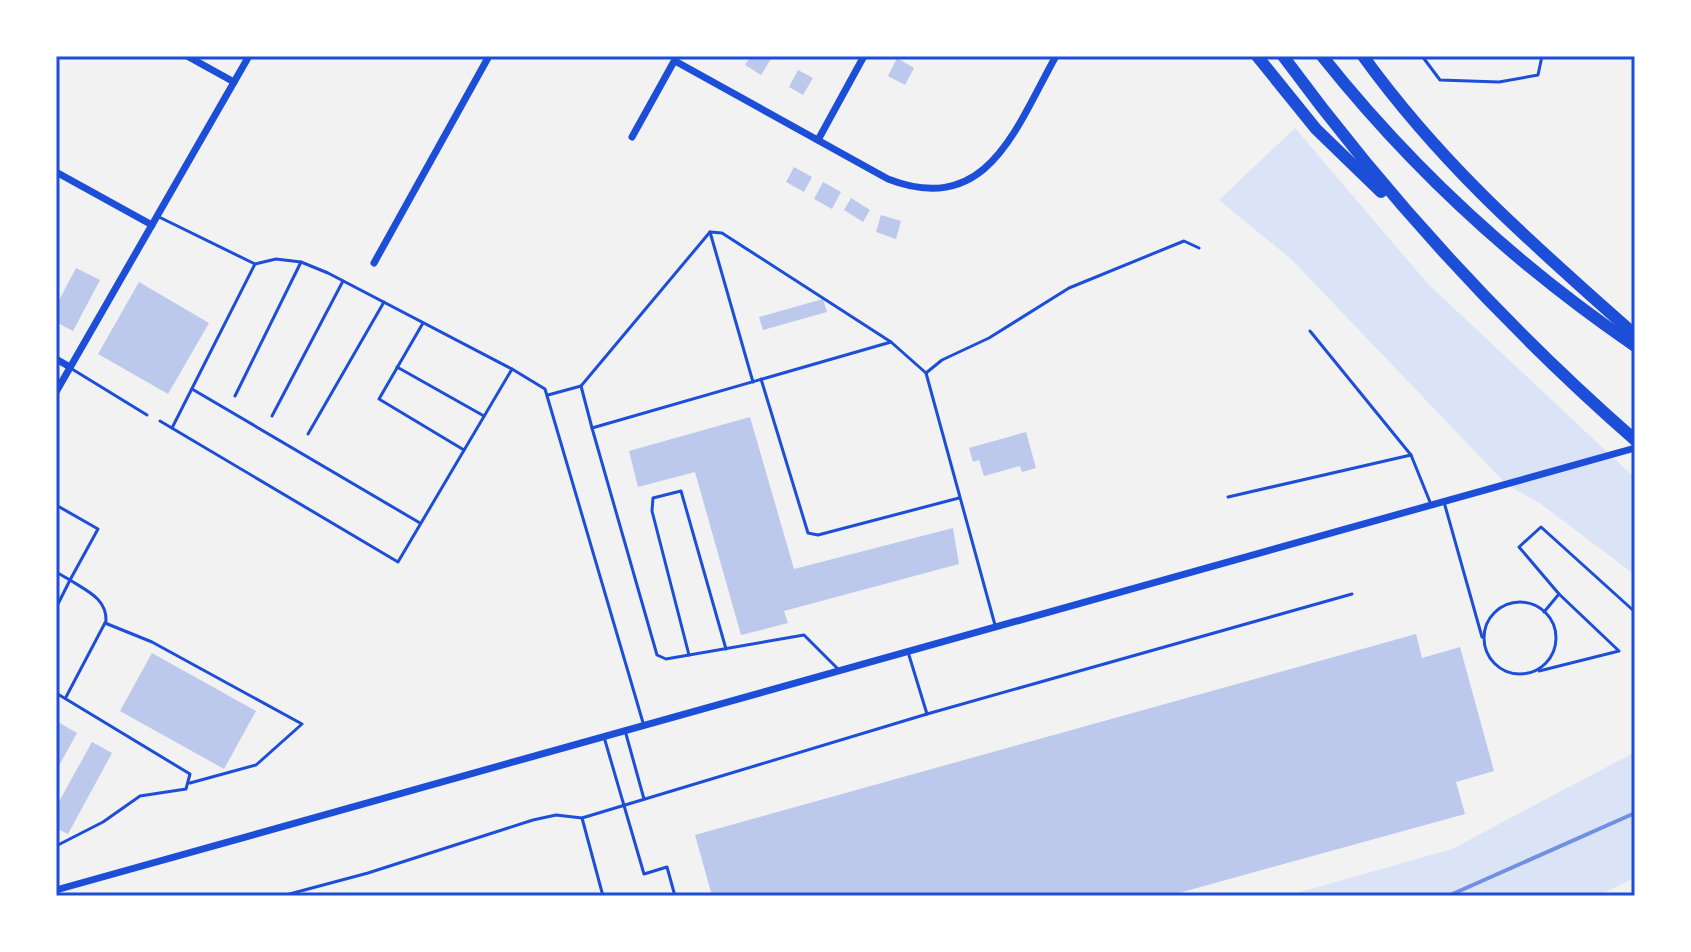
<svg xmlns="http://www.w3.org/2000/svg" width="1691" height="952" viewBox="0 0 1691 952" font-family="Cabin,sans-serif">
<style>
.green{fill:#dbe4f7}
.building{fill:#bdc9ec}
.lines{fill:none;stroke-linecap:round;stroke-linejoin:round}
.service{stroke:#1d4ed8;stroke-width:3}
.minor{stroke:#1d4ed8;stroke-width:7}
.motorway{stroke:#1d4ed8;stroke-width:12}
.rail{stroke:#7290e2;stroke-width:4}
.neatline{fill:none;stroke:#1d4ed8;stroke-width:3}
</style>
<rect width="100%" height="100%" fill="#f2f2f2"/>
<g class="green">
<path d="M1295,128L1428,284L1635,478V575L1541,504L1507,485L1291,259L1219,200Z"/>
<path d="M1635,752V878L1596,896H1286L1452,849Z"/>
</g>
<g class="building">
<path d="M751,56L771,59L761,75L745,65Z"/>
<path d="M897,58L914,68L905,85L888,76Z"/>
<path d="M798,70L813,78L803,95L789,87Z"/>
<path d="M794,167L812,177L804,192L786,182Z"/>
<path d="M823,182L841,192L832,209L814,199Z"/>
<path d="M851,198L870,210L863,222L844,210Z"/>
<path d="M881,215L901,221L896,239L876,232Z"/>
<path d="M76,268L100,280L73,331L56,322V306Z"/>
<path d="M139,282L209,323L168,394L98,354Z"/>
<path d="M823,299L827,312L763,330L759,317Z"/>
<path d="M750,417L794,569L953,528L959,564L784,611L788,623L741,635L695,472L638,487L629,451Z"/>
<path d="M1026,432L1036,468L1022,472L1020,466L984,476L979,460L973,462L969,448Z"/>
<path d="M1416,634L1422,658L1460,647L1494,771L1456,782L1465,814L1168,896H712L695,835Z"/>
<path d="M152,653L256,711L224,769L120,711Z"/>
<path d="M56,721L77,733L56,771Z"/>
<path d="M92,742L112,753L68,834L56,828V807Z"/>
</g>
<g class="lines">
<g class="service">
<path d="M1422,56L1440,80L1499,82L1538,75L1542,56"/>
<path d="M157,216L255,264L276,259L301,262L328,273L512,369"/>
<path d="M710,232L753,382"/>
<path d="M423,323L379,399L464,450"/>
<path d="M1310,331L1411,455L1430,502"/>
<path d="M397,367L484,416"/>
<path d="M72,369L147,415"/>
<path d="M926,373L942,360L989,338L1069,288L1184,241L1199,248"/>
<path d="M761,379L808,533L818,535L959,498"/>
<path d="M581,386L592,428"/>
<path d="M192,389L420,523"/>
<path d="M548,395L581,386L710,232L722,233L891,342"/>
<path d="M235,396L301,262"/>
<path d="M272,416L343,281"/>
<path d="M160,421L398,562L512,369L545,389L644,726"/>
<path d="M172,428L255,264"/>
<path d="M308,434L384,302"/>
<path d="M1228,497L1411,455"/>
<path d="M1444,502L1482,637"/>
<path d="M56,505L98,529L70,580L56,572"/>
<circle cx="1520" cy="638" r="36"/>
<path d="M56,608L70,580C87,591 107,599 106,621L66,697"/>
<path d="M1544,612L1559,594L1519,547L1541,527L1635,612"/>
<path d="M105,623L152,642L302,724L256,765L190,783"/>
<path d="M908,652L927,714L1352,594"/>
<path d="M689,655L652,511L653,498L681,491L726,649"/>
<path d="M840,671L804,635L666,659L657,655L592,428L891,342L926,373L995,625"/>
<path d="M1539,671L1619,651L1559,594"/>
<path d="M56,693L190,774L186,789L140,796L103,822L56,846"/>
<path d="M626,734L644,799"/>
<path d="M604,737L644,874L667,867L675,896"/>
<path d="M282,896L368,873L533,820L556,815L582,818"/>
<path d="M603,896L582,818L927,714"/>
</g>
<g class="minor">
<path d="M187,56L234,82"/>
<path d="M675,61L888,179C988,218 1016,127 1056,56"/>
<path d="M632,137L677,56"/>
<path d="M818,140L864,56"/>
<path d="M56,172L152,225"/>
<path d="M374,263L489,56"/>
<path d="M56,359L70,367"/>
<path d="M56,392L249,56"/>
<path d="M56,890L1635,448"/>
</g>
<g class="motorway">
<path d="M1257,56L1316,129L1381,192"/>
<path d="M1283,56C1386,196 1504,325 1635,440"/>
<path d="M1322,56C1412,169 1515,264 1635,346"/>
<path d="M1363,56C1444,168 1533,244 1635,335"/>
</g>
<path class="rail" d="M1448,896L1635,813"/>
</g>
<rect width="1691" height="952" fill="none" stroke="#ffffff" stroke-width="116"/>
<rect x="58" y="58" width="1575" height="836" class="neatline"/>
</svg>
